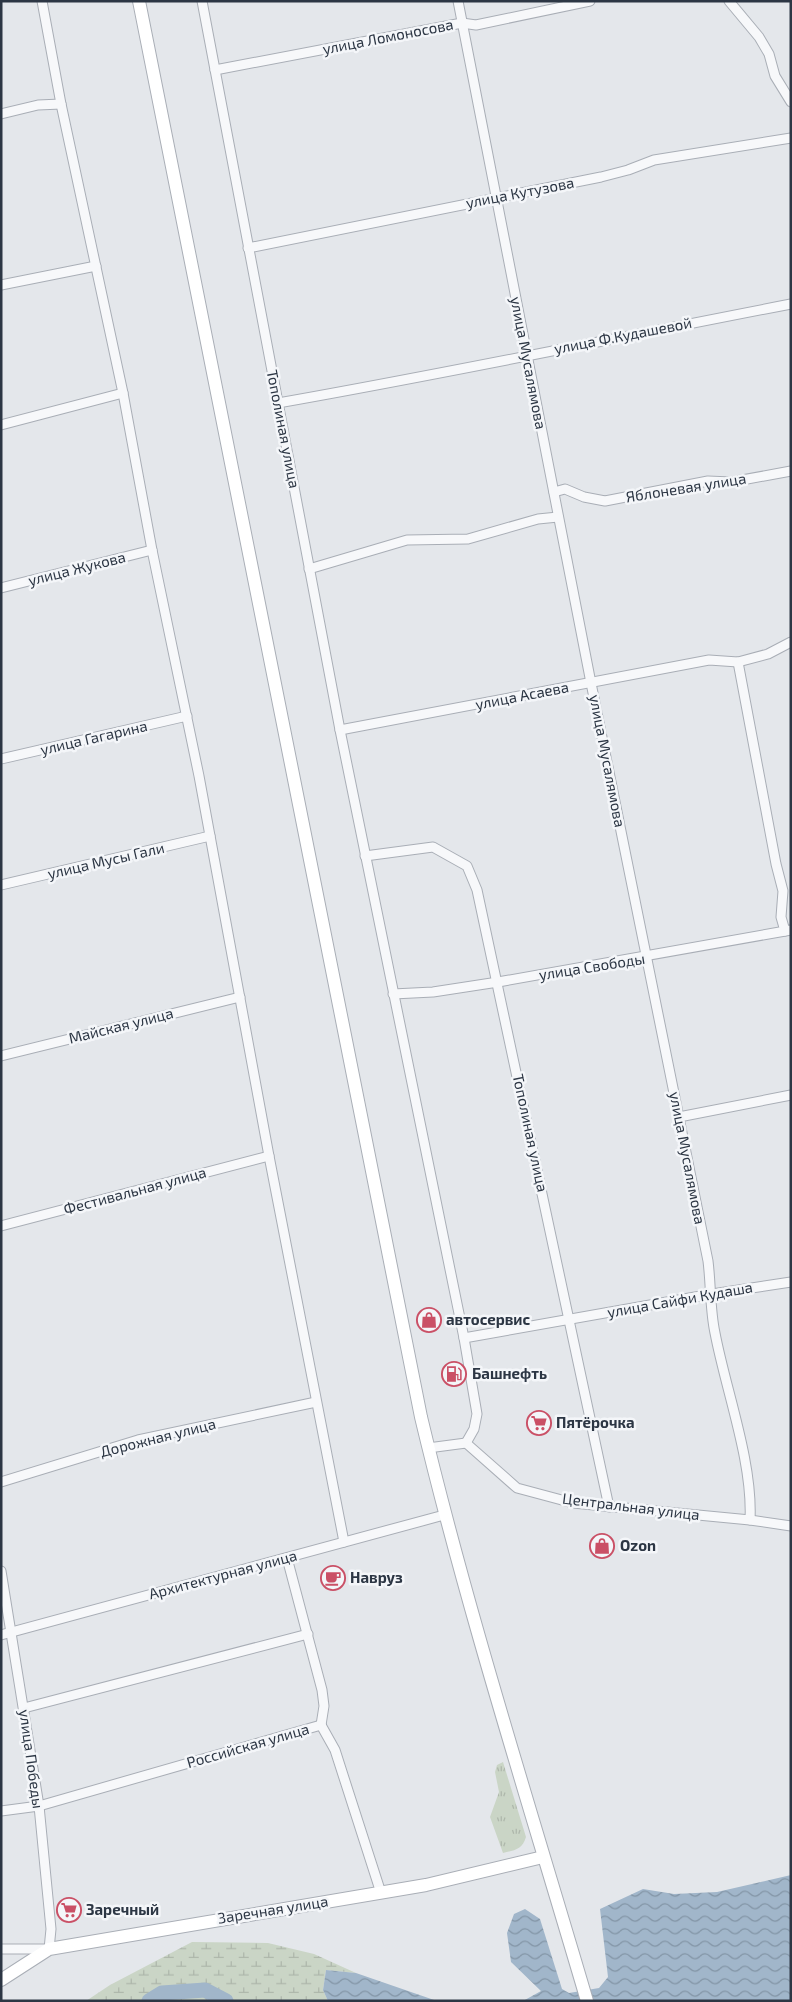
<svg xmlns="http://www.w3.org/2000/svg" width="792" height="2002" viewBox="0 0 792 2002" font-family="'Exo 2',sans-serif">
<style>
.grass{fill:url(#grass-tufts)}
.wetland{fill:url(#wetland-marsh)}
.water{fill:url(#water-waves)}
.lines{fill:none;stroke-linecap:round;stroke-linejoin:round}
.river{stroke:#a1b6ca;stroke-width:15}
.street-casing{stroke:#a9aeb6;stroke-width:11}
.secondary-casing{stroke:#a9aeb6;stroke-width:14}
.street{stroke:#f7f8fa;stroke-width:9}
.secondary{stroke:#fff;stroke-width:12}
.labels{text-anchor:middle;stroke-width:5;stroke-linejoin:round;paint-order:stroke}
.street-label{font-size:15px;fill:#2c3644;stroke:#f4f6f9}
.poi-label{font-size:15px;font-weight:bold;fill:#2c3644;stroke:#f4f6f9;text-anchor:start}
</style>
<defs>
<pattern id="grass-tufts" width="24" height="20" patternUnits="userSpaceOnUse" patternTransform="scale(1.25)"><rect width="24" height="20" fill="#cad5c6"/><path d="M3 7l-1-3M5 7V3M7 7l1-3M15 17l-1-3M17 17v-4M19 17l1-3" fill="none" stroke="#aeb7ab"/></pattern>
<pattern id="wetland-marsh" width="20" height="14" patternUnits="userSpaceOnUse" patternTransform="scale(1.25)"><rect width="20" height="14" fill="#cad5c6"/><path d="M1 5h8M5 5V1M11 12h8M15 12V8" fill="none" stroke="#aeb7ab"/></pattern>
<pattern id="water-waves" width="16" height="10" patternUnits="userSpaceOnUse" patternTransform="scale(1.25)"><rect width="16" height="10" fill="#a1b6ca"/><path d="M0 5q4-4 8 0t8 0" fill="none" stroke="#8395a6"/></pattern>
</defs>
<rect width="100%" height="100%" fill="#e4e7eb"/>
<path class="grass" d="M503,1762L526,1837C522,1850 515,1850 503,1853L490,1817L499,1792L495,1772L497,1765Z"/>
<path class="wetland" d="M192,1942L268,1943L314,1954L356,1973L326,1970L323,1990L328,2001H86L110,1985Z"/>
<g class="water">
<path d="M791,1875V2001H523L541,1991L511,1962L507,1933L514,1914L525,1909L540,1919L562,1989L569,1993L599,1988L608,1977L600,1909L643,1889L674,1894L717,1892Z"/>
<path d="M326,1970L356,1973L437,2001H328L323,1990Z"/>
</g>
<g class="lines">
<path class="river" d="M149,2001L162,1993L205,1990L226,2001"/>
<defs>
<g id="street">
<path d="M42,1L61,104L123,393L152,550L199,776L269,1156L344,1542"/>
<path d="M202,1L340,730L464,1338"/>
<path d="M458,1L591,683L708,1261C711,1285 710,1310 715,1333C726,1391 753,1462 750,1520"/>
<path d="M729,1L759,37L769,54L775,76L791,102"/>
<path d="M215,70L462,23L476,25L590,1"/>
<path d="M1,114L38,105L61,104"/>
<path d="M248,248L601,177L628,170L654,160L791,138"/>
<path d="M1,285L96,266"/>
<path d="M278,403C449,373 620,337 791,304"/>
<path d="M1,425L123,393"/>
<path d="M554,492L565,489L584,497L605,501L708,481L731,482L791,471"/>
<path d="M309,569L407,540L468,539L538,519L558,517"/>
<path d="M1,588L152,550"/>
<path d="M738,662L776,864L783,891L781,917L785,931"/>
<path d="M340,730L709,660L738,662L768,654L791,642"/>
<path d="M1,759L187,716"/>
<path d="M365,856L433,847L467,866L477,890L609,1507"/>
<path d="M1,885L210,836"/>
<path d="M393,994L433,992L498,982L791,930"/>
<path d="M1,1056L240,997"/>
<path d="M679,1117L791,1095"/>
<path d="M1,1226L269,1156"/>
<path d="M466,1443L474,1429L477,1414L464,1338L712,1294L791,1282"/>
<path d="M428,1448L466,1443L517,1488L573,1503L750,1520L791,1526"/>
<path d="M1,1482L138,1440L316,1402"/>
<path d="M287,1558L322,1690L324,1706L321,1725"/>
<path d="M1,1571L39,1806L51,1929L49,1949H1"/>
<path d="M1,1635L444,1515"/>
<path d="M24,1708L308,1634"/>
<path d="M321,1725L335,1750L381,1893"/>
<path d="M1,1811L39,1806L321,1725"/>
</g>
<g id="secondary">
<path d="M139,1L421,1417C468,1614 530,1807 587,2001"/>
<path d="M1,1980L49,1949L426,1885L543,1857"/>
</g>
</defs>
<use href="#street" class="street-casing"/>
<use href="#secondary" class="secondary-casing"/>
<use href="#street" class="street"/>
<use href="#secondary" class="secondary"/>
</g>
<defs>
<symbol id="shop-ring" viewBox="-11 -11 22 22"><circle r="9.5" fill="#f4f6f9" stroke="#ca5066" stroke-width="1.5"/><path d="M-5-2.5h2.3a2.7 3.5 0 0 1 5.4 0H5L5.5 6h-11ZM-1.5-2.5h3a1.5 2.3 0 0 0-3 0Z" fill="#ca5066"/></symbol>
<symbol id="fuel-ring" viewBox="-11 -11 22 22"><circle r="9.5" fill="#f4f6f9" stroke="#ca5066" stroke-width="1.5"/><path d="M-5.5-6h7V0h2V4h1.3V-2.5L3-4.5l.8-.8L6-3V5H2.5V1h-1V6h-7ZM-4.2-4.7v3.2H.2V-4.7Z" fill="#ca5066"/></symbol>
<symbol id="supermarket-ring" viewBox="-11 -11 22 22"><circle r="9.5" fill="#f4f6f9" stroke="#ca5066" stroke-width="1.5"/><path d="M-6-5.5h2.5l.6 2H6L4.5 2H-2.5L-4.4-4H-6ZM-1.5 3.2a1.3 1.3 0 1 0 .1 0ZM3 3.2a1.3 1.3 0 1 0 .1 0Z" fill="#ca5066"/></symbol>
<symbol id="cafe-ring" viewBox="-11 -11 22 22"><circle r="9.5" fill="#f4f6f9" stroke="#ca5066" stroke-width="1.5"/><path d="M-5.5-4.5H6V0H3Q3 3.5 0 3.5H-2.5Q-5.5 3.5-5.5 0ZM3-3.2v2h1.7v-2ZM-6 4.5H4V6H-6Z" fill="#ca5066"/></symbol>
</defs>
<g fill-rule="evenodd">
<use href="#shop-ring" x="415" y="1306" width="28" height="28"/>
<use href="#fuel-ring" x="440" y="1360" width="28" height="28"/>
<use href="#supermarket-ring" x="525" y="1409" width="28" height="28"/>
<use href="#shop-ring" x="588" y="1532" width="28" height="28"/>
<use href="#cafe-ring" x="319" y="1564" width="28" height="28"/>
<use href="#supermarket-ring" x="55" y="1896" width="28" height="28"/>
</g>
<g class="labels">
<g class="street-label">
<text transform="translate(388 37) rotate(-11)" y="5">улица Ломоносова</text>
<text transform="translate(520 193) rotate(-11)" y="5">улица Кутузова</text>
<text transform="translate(623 336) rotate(-11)" y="5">улица Ф.Кудашевой</text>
<text transform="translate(528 363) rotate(79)" y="5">улица Мусалямова</text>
<text transform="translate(283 429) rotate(79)" y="5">Тополиная улица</text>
<text transform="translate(686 488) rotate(-9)" y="5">Яблоневая улица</text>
<text transform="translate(77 569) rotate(-14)" y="5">улица Жукова</text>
<text transform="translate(522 696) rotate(-11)" y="5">улица Асаева</text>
<text transform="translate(94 738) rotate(-13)" y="5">улица Гагарина</text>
<text transform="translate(607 761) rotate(79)" y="5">улица Мусалямова</text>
<text transform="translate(106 861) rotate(-13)" y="5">улица Мусы Гали</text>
<text transform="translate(592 967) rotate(-9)" y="5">улица Свободы</text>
<text transform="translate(121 1026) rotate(-14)" y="5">Майская улица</text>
<text transform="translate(530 1133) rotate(78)" y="5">Тополиная улица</text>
<text transform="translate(687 1158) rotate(79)" y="5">улица Мусалямова</text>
<text transform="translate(135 1191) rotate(-15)" y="5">Фестивальная улица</text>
<text transform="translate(680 1300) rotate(-10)" y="5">улица Сайфи Кудаша</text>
<text transform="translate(158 1438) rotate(-14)" y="5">Дорожная улица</text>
<text transform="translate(631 1507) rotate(7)" y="5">Центральная улица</text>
<text transform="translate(223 1575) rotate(-15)" y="5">Архитектурная улица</text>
<text transform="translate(248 1746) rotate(-16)" y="5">Российская улица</text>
<text transform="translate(31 1759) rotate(82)" y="5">улица Победы</text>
<text transform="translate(273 1910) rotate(-9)" y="5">Заречная улица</text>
</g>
<g class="poi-label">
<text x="446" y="1325">автосервис</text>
<text x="472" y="1379">Башнефть</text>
<text x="556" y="1428">Пятёрочка</text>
<text x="620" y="1551">Ozon</text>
<text x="350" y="1583">Навруз</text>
<text x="86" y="1915">Заречный</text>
</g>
</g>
<rect width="792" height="2002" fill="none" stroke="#2c3644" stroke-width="5"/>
</svg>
